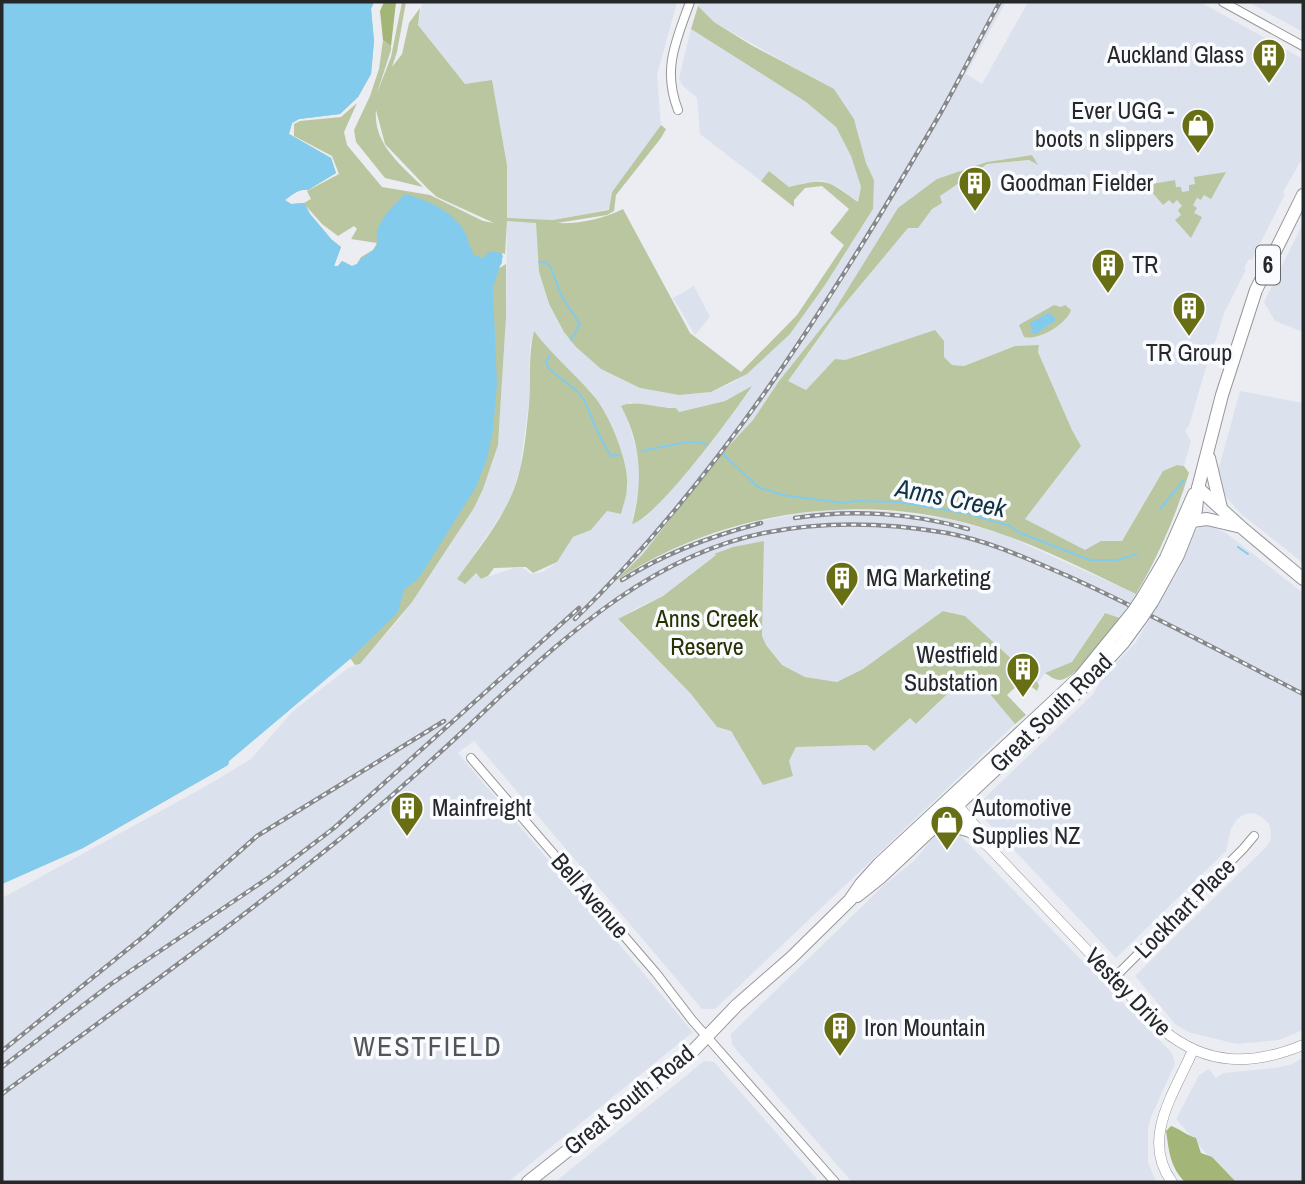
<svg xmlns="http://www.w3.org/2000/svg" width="1305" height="1184" viewBox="0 0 1305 1184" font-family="'Archivo Narrow',sans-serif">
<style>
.built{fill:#dce2ed;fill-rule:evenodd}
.green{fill:#bac6a0;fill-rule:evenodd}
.forest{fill:#a3b677}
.water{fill:#83cbed}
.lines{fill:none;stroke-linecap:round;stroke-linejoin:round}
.stream{stroke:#83cbed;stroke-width:2}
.minor-casing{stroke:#95979b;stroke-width:10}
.tertiary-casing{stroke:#95979b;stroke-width:11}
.primary-casing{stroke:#95979b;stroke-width:14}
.minor{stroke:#fff;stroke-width:8}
.tertiary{stroke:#fff;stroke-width:10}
.primary{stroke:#fff;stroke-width:12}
.rail-casing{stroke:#87888c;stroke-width:4.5}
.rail{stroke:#f9fbff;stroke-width:2;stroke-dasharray:5;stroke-linecap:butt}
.primary-bridge-casing{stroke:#95979b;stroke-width:14;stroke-linecap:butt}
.primary-bridge{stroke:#fff;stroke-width:12}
.labels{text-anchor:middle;stroke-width:7;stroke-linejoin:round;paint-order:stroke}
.shield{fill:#f9fbff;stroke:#656769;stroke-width:2}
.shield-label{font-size:23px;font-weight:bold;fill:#262729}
.poi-label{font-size:24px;fill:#262729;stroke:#f9fbff;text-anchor:start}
.park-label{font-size:24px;fill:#273202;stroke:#f9fbff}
.street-label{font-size:24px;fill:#262729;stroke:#f9fbff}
.water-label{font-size:26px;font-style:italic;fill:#103241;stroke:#f9fbff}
.quarter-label{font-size:28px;letter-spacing:2px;fill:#525458;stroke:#f9fbff}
</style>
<rect width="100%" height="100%" fill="#ebedf2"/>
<g class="built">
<path d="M422,2H677L657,75L661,125L612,192L611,209L553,220L507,218V165L492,81L465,84L418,25Z"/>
<path d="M699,2H1006L966,74L982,84L1028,2H1200L1303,59V157L1283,192L1285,194L1252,260L1249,259L1244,268L1246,270L1224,313L1216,340L1207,356L1209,357L1189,426L1185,430L1191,441L1184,466L1177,465L1163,471L1122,541H1101L1085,551L1024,519L1081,446L1072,430L1038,352L1015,346L964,366L952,365L944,357V341L865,352L826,368L806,390L787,381L833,318L873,270L779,381L753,420L724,451L670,522L642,555L618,578L651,560L695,540L755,522L796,514L828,510L886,511L950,519L1005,535L1136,594L1120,618L1104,613L1072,663L1045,673L1038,683L965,616L944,611L863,669L842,681L837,682L805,677L782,665L766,645L762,636L764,541L717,554L663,596L635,609L618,620L691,694L717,727L731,731L763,785L789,761L796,747L867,745L874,751L910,718L917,724L963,679L990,694L1015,724L715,1009H702L474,741L458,753L693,1032L508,1182H2V898L208,785L251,759L293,711L348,668L360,664L400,618L474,508L483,489L498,445L506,317L507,221L536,222L539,272L549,305L576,347L601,369L640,388L679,395L711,392L736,381L790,334L825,285L868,217L874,180L866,163L854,119L834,90L714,22L698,6ZM1032,155L1036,164L1029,160L987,164L978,170L987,162ZM534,331L560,364L594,395L625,466L628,486L621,514L607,511L591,530L573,537L557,562L543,572L531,574L523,568H514L481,579L476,573L474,555L504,510L513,491L520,468L529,402L530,346ZM751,387L713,439L674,486L646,517L632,523L640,482L639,459L627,418L629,402L647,406L676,408L678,412L725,401Z"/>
<path d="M1248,2H1303V32Z"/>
<path d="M691,29L806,102L836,127L851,156L861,187L858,202L838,187L821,180L789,187L769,171L761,181L700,134L697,98L682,85L679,78Z"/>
<path d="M1303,223V332L1275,321L1264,302Z"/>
<path d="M694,286L710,317L695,335L673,298Z"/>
<path d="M1240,391L1303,403V563L1240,513L1223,493L1218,471Z"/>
<path d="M1202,525L1211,526L1226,533L1303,593V1030L1279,1040L1237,1044L1191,1033L1176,1025L1135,976L1266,847L1271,839V833L1269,824L1263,818L1254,813L1245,814L1237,819L1231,829L1226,851L1116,958L974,808L1093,694L1102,678L1136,642L1180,568L1196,530Z"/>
<path d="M946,829L956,831L1172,1053L1175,1064L1151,1117L1148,1128V1162L1156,1182H852L732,1045L731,1034L884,885L914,861L937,833Z"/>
<path d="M1303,1058V1182H1231L1176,1119L1199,1075L1209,1069L1216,1078L1223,1073L1275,1068L1290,1065Z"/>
<path d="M704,1061L714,1062L817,1179L813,1182H555Z"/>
</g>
<g class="green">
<path d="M2,2H374L371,9L374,41L371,74L358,97L340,114L299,119L292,123L289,134L331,158L336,173L308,190C300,188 291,195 285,200L291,204L304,203L311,199L307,191L339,174L332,156L294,136V124L300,121L341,117L357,103L344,132L347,145L382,187L430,195L483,221L494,223L437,197L428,189L385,144L376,110C373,144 401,165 423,187L385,178L356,142L354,130L370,96L379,69L383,40L391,46V50L377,93L391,57L402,2H406L397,52L392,67L402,54L409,23L420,8L418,25L465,84L492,80L507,165V218L553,220L609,210L612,192L661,125L666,129L661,138L616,195L614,211L607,215L557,223C580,224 603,219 623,209L690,333L741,372L797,315L844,245L830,233L849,209L822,186L805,188L794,200V207L761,181L769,171L789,187C827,178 826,179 858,202L861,187L851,156L836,127L806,102L691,29L698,6L714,22L751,45L834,89L854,119L866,163L874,180L873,209L825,285L790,334L747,374L711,392L679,395L640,388L601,369L576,347L564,332L549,304L539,272L536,223L507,221L505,254L502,253V263L498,269L506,264V317L498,445L483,489L474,508L412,602L360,664L355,665L350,658L229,761L228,765L83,848L2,884ZM306,206L322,224L338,236L354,226L357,229L351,239L377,243L373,250L361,257L357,264L352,266L342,261L338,266H334L341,247L332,240L310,214Z"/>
<path d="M1032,155L1038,165L1029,160L987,164L940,196L942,203L932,209L918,228H908L833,318L788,381L806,390L835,359L845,360L935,330L944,341V357L952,365L964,366L1015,346L1039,345L1038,352L1072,430L1081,446L1025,519L1085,550L1101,541H1122L1163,471L1177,465L1184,466L1189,473C1176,515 1159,555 1136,594C1085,570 1034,543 980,527C860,490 717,512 614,582L642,555L724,451L753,420L779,381L831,316L898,208L937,179L987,162Z"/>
<path d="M1226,172L1211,199L1204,195L1201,200L1197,198L1193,205L1197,208L1194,213L1202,217L1191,238L1175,220L1181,215L1178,210L1182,206L1177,200L1173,204L1169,200L1163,205L1146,185L1175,180L1176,187H1181L1182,192L1189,191V185L1195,184L1194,177Z"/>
<path d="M1054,305L1061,307L1065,305L1071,310C1067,324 1038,341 1024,337L1019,325Z"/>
<path d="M534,331C552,355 574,373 593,395C609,413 630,464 627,487C627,496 623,505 621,514L607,511L591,530L573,537L557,562L533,573L526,567L494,568L488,576L481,579L476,573L465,584L457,579C477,551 501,522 514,489C524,463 526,433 529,405C531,380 528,355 534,331Z"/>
<path d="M752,386C734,413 658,517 632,524C643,483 642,445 621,406C636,399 659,409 676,408L679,412L725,401Z"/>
<path d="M764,541L762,636L766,645L782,665L805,677L837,682L863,669L943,611L965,616L1038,683L1039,686L1037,691L1023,680L1007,695L1026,715L1015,724L990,694L963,679L916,724L910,718L874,751L867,745L796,747L789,761L793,776L763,785L731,731L717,727L691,694L618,619L663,596L716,555L714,554L733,547Z"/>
<path d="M1105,613L1120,618C1109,632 1078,679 1060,680C1054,680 1050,676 1045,673L1072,662Z"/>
</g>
<g class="forest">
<path d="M384,2H396L391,46L383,40L380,11Z"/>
<path d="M1171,1126C1180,1129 1186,1135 1196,1138L1201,1153L1212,1157L1236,1182H1185C1170,1167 1169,1151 1166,1131Z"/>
</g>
<g class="water">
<path d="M2,2H374L371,9L374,41L371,74L358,97L340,114L299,119L292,123L289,134L331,158L336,173L308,190C300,188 291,195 285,200L291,204L304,203L310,214L332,240L341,247L334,266H338L342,261L352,266L357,264C362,256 368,256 374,249C379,243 376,239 377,232C380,218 395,204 405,194C425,199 451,210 463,229C468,236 469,247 474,255L483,258L490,251L501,253L503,256L493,288L497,384L493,431L487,459L476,487L419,578L404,590L398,612L349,660L229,761L228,765L83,848L2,884Z"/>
<path d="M1050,312L1056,320L1036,334L1032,333L1030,323Z"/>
</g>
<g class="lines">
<g class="stream">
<path d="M539,262H545L550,266L562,297L580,324L571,340"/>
<path d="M550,355L546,362L549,369L578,392L584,400L600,437L611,456L619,455"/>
<path d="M642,451C662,448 687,438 707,444"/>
<path d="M723,454L758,487L783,495L843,503L856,501L899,502L965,513L1010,526L1020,533L1090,560H1117L1137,554"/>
<path d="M1160,509L1184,480"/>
<path d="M1238,547L1248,554"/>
</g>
<defs>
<g id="minor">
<path d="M1223,2L1303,46"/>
<path d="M678,110C662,69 676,41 690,2"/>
<path d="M471,758L656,973L692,1020L835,1182"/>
<path d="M1114,978L1243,849L1254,836"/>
</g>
<g id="tertiary">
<path d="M955,802L982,834L988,845"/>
<path d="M947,807L976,838L988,846L1163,1030C1207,1066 1252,1066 1303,1045"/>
<path d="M1172,1182C1140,1139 1175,1092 1193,1050"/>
</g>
<g id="primary">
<path d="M1209,458L1221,508"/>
<path d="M1198,488L1241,527L1303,579"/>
<path d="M1192,521L1207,519L1237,526"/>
<path d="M1143,597L1166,558L1194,494"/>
<path d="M1152,602L1178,555L1196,510L1198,488L1222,395L1256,290L1303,195"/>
<path d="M939,822L970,831"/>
<path d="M857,896L881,877L1080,690L1123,643L1142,617"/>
<path d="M528,1182L692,1052L737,1005L791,958L850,900L861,884L879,864L1080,677L1133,612"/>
</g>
</defs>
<use href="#minor" class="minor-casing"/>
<use href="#tertiary" class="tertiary-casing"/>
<use href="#primary" class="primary-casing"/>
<use href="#minor" class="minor"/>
<use href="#tertiary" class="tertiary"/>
<use href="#primary" class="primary"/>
<defs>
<g id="rail">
<path d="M795,518C852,509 913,513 968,529"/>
<path d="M622,580C665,553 711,536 761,523"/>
<path d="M575,619C724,473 836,293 940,114C961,77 979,39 1000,2"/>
<path d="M2,1051L144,936L257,836L444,721"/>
<path d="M2,1067L111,984L271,876L334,828L579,608"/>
<path d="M2,1094C121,1006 242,919 357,825C404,786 450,744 494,702C572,630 656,555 764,533C823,521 888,523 947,533C990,541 1030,560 1070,577C1149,613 1226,654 1303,694"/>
</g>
</defs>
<use href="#rail" class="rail-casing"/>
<use href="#rail" class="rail"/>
<defs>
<g id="primary-bridge">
<path d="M1133,612L1143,597"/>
<path d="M1142,617L1152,602"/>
</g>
</defs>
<use href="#primary-bridge" class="primary-bridge-casing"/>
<use href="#primary-bridge" class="primary-bridge"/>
</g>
<defs>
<symbol id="building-pin" viewBox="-11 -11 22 30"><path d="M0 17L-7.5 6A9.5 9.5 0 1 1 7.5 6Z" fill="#686e14" stroke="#f9fbff"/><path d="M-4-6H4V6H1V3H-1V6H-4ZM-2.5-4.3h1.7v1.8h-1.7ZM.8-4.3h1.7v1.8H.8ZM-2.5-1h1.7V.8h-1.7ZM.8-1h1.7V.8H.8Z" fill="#fff"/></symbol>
<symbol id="shop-pin" viewBox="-11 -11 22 30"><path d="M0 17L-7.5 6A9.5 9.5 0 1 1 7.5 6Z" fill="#686e14" stroke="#f9fbff"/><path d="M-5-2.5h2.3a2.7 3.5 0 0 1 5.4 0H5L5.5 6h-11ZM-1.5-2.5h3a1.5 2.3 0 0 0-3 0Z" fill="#fff"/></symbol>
</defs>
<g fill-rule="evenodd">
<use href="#building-pin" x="1250" y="36" width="38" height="52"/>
<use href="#shop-pin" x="1179" y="106" width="38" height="52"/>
<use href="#building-pin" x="956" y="164" width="38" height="52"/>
<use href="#building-pin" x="1089" y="246" width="38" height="52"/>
<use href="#building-pin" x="1170" y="289" width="38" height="52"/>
<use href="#building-pin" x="823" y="559" width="38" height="52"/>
<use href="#building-pin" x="1004" y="650" width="38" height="52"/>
<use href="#building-pin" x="388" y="789" width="38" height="52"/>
<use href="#shop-pin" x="928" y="803" width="38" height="52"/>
<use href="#building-pin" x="821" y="1009" width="38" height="52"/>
</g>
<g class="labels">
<rect class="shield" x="1256" y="245.5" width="24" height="39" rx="5"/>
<g class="shield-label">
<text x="1268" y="273">6</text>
</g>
<g class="poi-label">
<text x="1244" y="63" text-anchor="end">Auckland Glass</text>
<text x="1174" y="119" text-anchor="end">Ever UGG -<tspan x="1174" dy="28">boots n slippers</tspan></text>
<text x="1000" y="191">Goodman Fielder</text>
<text x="1132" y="273">TR</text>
<text x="1189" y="361" text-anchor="middle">TR Group</text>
<text x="866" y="586">MG Marketing</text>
<text x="998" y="663" text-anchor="end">Westfield<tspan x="998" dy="28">Substation</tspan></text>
<text x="432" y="816">Mainfreight</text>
<text x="972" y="816">Automotive<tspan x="972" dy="28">Supplies NZ</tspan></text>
<text x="864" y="1036">Iron Mountain</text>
</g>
<g class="park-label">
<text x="707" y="627">Anns Creek<tspan x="707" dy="28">Reserve</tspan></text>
</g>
<g class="street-label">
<text transform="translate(1051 713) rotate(-44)" y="8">Great South Road</text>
<text transform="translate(590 896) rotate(49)" y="8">Bell Avenue</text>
<text transform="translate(1185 908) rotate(-45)" y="8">Lockhart Place</text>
<text transform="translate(1128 992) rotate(46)" y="8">Vestey Drive</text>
<text transform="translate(629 1100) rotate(-39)" y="8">Great South Road</text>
</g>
<g class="water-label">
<text transform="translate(951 498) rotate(11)" y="9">Anns Creek</text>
</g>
<g class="quarter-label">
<text x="428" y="1056">WESTFIELD</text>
</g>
</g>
<rect width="1305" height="1184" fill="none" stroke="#262729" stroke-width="7"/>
</svg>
